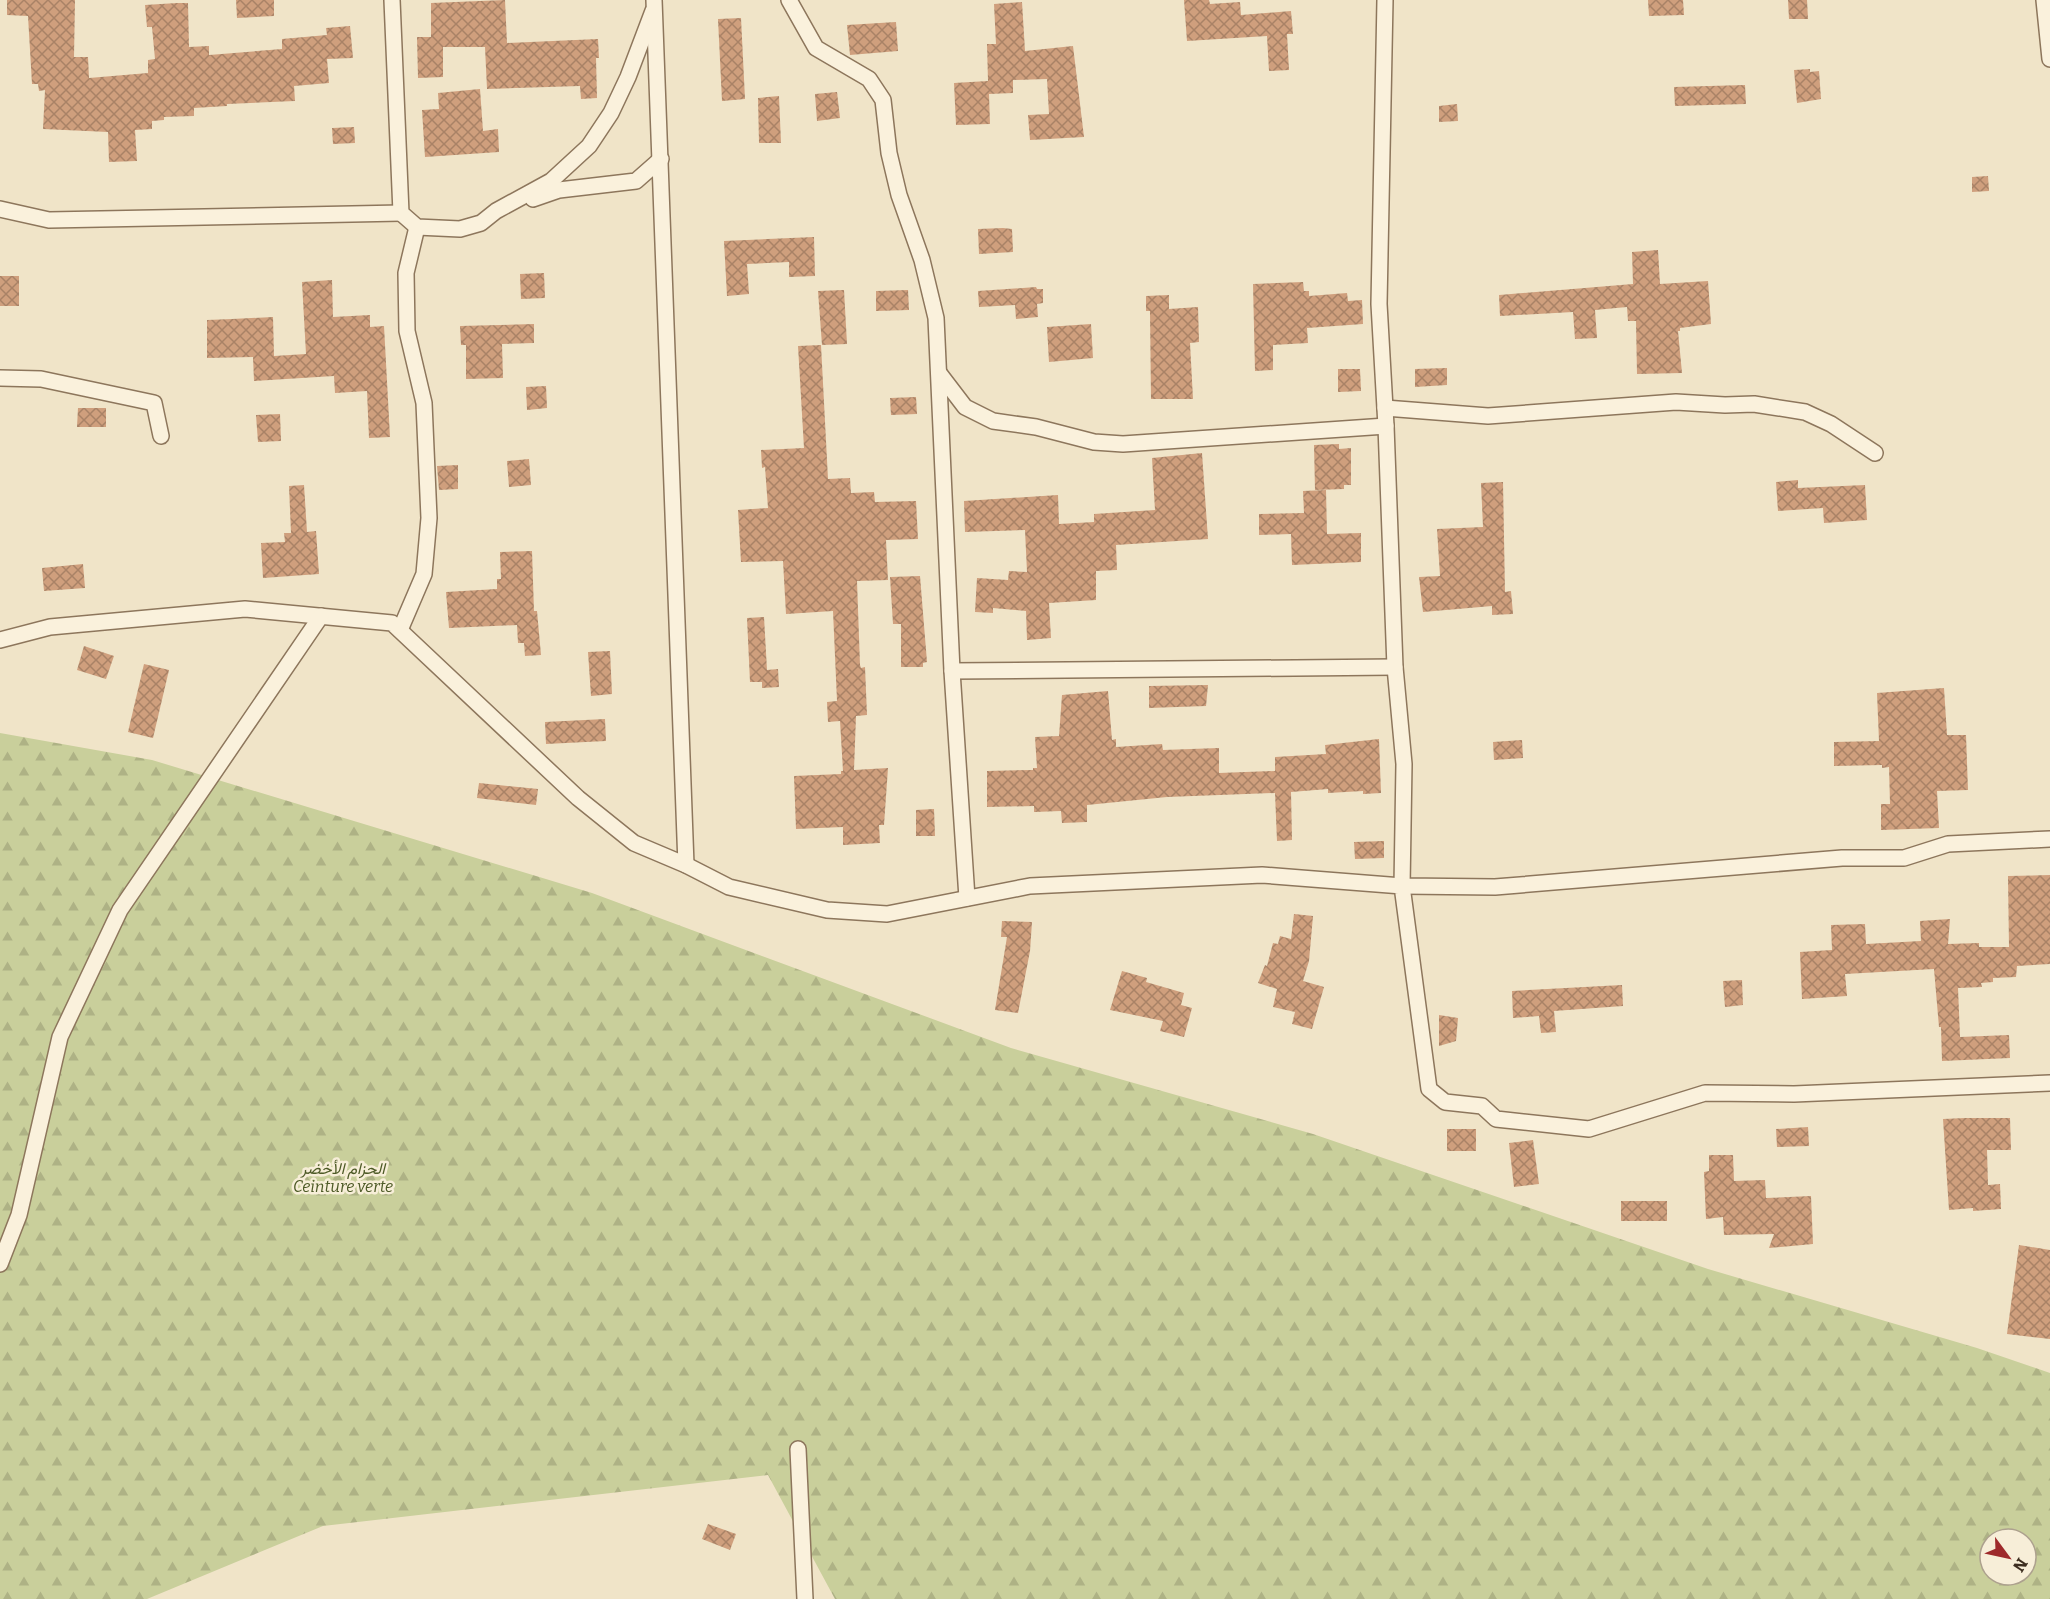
<svg xmlns="http://www.w3.org/2000/svg" width="2050" height="1599" viewBox="0 0 2050 1599" font-family="Bitter,Vazirmatn,serif">
<style>
.forest{fill:url(#forest-firs);fill-rule:evenodd}
.building{fill:url(#building-cross-hatch)}
.lines{fill:none;stroke-linecap:round;stroke-linejoin:round}
.minor-casing{stroke:#8d765c;stroke-width:18}
.minor{stroke:#faf1dc;stroke-width:15}
.labels{text-anchor:middle;stroke-width:5;stroke-linejoin:round;paint-order:stroke}
.park-label{font-size:16px;font-style:italic;fill:#4d5a26;stroke:#f7eed8}
</style>
<defs>
<pattern id="forest-firs" width="22" height="20" patternUnits="userSpaceOnUse" patternTransform="scale(1.5)"><rect width="22" height="20" fill="#c9cf9b"/><path d="M5 1l3.5 6h-7zM16 11l3.5 6h-7z" fill="#aeb285"/></pattern>
<pattern id="building-cross-hatch" width="8" height="8" patternUnits="userSpaceOnUse" patternTransform="scale(1.5)"><rect width="8" height="8" fill="#cf9f7d"/><path d="M0 0l8 8M0 8l8-8" fill="none" stroke="#a98266"/></pattern>
</defs>
<rect width="100%" height="100%" fill="#f0e4c8"/>
<path class="forest" d="M0,733L152,760L592,893L1011,1048L1313,1134L1708,1269L1977,1348L2050,1373V1599H835L768,1475L323,1526L147,1599H0ZM1990,1539H2026V1575H1990Z"/>
<g class="building">
<path d="M7,0H75L74,57H88L89,78L148,73V60L155,59L152,27H147L145,5L177,3H188L189,47L209,46V55L282,49V39L327,35L326,28L350,26L353,58L327,59L329,83L294,86L295,101L227,104V106L194,108V116L164,117V120L152,121V129L135,130L137,161L109,162L108,132L43,129L45,90L39,91L38,84H32L28,16L7,15Z"/>
<path d="M236,0H274V16L237,18Z"/>
<path d="M505,0L507,43L598,39L599,58H596L597,98L581,99L580,86L487,89L485,47H443V77L418,78L417,37H431V3Z"/>
<path d="M1184,0H1209L1210,4L1240,2L1241,15L1291,11L1293,34H1287L1289,70L1269,71L1267,36L1187,41Z"/>
<path d="M1648,0H1683L1684,15L1649,16Z"/>
<path d="M1788,0H1807L1808,19H1789Z"/>
<path d="M1022,2L1025,51L1073,46L1084,137L1030,140L1028,115L1049,114L1047,79L1013,80V93L989,94L990,124L956,125L954,83L988,81L987,44H996L994,4Z"/>
<path d="M741,18L745,99L722,101L718,19Z"/>
<path d="M896,22L898,51L850,55L847,25Z"/>
<path d="M1810,69V72L1819,71L1821,99L1797,103L1794,70Z"/>
<path d="M1745,85L1746,104L1675,106L1674,87Z"/>
<path d="M480,89L483,131L498,129L499,152L425,157L422,110L439,109L438,93Z"/>
<path d="M837,92L840,118L817,121L815,94Z"/>
<path d="M779,96L781,143H759L758,98Z"/>
<path d="M1457,104L1458,121L1439,122V106Z"/>
<path d="M354,127L355,143L333,144L332,128Z"/>
<path d="M1988,176L1989,191L1972,192V177Z"/>
<path d="M1003,228L1012,229L1013,252L979,254L978,229Z"/>
<path d="M814,237L815,276L789,277V262L747,264L749,294L727,296L724,241Z"/>
<path d="M1658,250L1660,284L1708,281L1711,324L1680,328V331H1678L1682,373L1637,374L1636,321H1628L1627,307L1595,310L1597,338L1575,339L1573,312L1500,316L1499,295L1633,284L1632,252Z"/>
<path d="M544,273L545,298L521,299L520,274Z"/>
<rect x="0" y="276" width="19" height="30"/>
<path d="M332,280L333,317L370,315V327L384,326L390,437L369,438L367,391L335,393L334,376L254,381L253,357L207,358V320L232,319L273,317L274,356L306,354L302,282Z"/>
<path d="M1303,282L1304,291H1309V296L1347,293L1348,301L1362,300L1363,324L1307,328L1308,343L1273,345V370L1255,371L1253,284Z"/>
<path d="M1036,287L1037,289H1043V303L1037,304L1038,317L1016,319L1015,305L979,307L978,291Z"/>
<path d="M844,290L847,344L822,345L818,291Z"/>
<path d="M908,290L909,310L876,311V291Z"/>
<path d="M1169,295V309L1198,307L1199,342L1190,343L1193,399H1151L1150,311H1146V296Z"/>
<path d="M534,324V343L502,344L503,378L466,379V345H461L460,326Z"/>
<path d="M1091,324L1093,358L1049,362L1047,327Z"/>
<path d="M821,345L828,479L850,478L851,493L874,492L875,502L916,501L918,539L886,540L888,580L857,581L860,665L861,668L865,667L867,715L856,716L854,770L888,768L884,825H879L880,843L843,845V827L796,829L794,776L841,774V771H843L840,721L828,722L827,702L837,701L833,611L786,614L783,561L741,562L738,510L768,508L765,467L762,468L761,450L804,448L798,346Z"/>
<path d="M1447,368V385L1415,387V369Z"/>
<path d="M1338,369H1360L1361,391L1338,392Z"/>
<path d="M546,386L547,408L527,410L526,387Z"/>
<path d="M916,397L917,414L891,415L890,398Z"/>
<path d="M78,408H106V427H77Z"/>
<path d="M280,414L281,441L258,442L256,415Z"/>
<path d="M1339,444V449L1351,448V485H1344V489L1315,490L1314,445Z"/>
<path d="M1202,453L1208,539L1116,545L1117,570L1096,571V600L1049,603L1051,638L1027,640L1026,611L993,608V613L975,612L977,578L1008,580L1009,571L1027,572L1025,530L965,532L964,501L1058,495L1059,524L1094,522V514L1155,510L1152,458Z"/>
<path d="M529,459L531,485L509,487L507,461Z"/>
<path d="M458,465V489L439,490L437,466Z"/>
<path d="M1798,480V488L1865,485L1867,520L1824,523L1823,508L1778,511L1776,482Z"/>
<path d="M1503,482L1505,592L1511,591L1513,614L1492,615V606L1423,612L1419,577L1440,576L1437,529L1483,527L1481,483Z"/>
<path d="M304,485L307,532L316,531L319,574L263,578L261,543L285,542L284,533H291L289,486Z"/>
<path d="M1326,490L1327,534L1361,533V562L1292,565L1291,534L1259,535V514L1304,513L1303,491Z"/>
<path d="M532,551L534,611H537L541,655L525,656L524,643H518L517,625L449,628L446,592L497,589V579H501L500,552Z"/>
<path d="M83,564L85,588L44,591L42,568Z"/>
<path d="M920,576L927,662L923,663V667H901V624H893L890,577Z"/>
<path d="M764,617L767,670L778,669L779,687L762,688V682H750L747,618Z"/>
<path d="M84,646L114,656L106,679L77,670Z"/>
<path d="M610,651L612,694L591,696L588,652Z"/>
<path d="M144,664L169,670L153,738L128,732Z"/>
<path d="M1208,685L1206,706L1149,708V686Z"/>
<path d="M1944,688L1947,735H1966L1968,790L1937,791L1939,828L1881,830V804H1890L1889,767L1882,768V765L1834,766V742L1879,741L1877,693Z"/>
<path d="M1108,691L1112,740L1116,739V747L1162,744L1163,750L1219,748V773L1275,771V757L1326,754L1325,745L1379,739L1381,793L1363,794V791L1328,793V789L1291,792L1292,840L1277,841L1275,793L1167,797L1087,805V822L1062,823L1061,811L1034,812V806L987,807V771L1033,770V768H1037L1035,737L1059,736L1062,695Z"/>
<path d="M605,719L606,741L546,744L545,722Z"/>
<path d="M1522,740L1523,758L1494,760L1493,742Z"/>
<path d="M479,783L538,789L536,805L477,798Z"/>
<path d="M934,809L935,836H916V810Z"/>
<path d="M1384,841V858L1355,859L1354,842Z"/>
<path d="M2050,875V964L2017,966L2016,977L1993,978V982L1981,983L1982,987L1958,988L1960,1037L2009,1035L2010,1058L1942,1061L1941,1027H1939L1934,969L1845,974L1847,996L1802,999L1800,952L1832,950L1831,925L1865,924L1866,944L1921,941L1920,921L1950,919L1948,944L1979,943V947H2009L2008,876Z"/>
<path d="M1294,914L1313,916L1309,961L1303,981L1324,987L1312,1029L1292,1024L1295,1012L1273,1007L1277,989L1258,983L1265,965L1267,966L1273,943L1278,944L1280,936L1291,939Z"/>
<path d="M1002,921L1032,922L1030,951L1018,1013L995,1010L1007,937H1001Z"/>
<path d="M1122,971L1147,978L1146,982L1184,993L1181,1005L1192,1008L1184,1037L1160,1031L1163,1021L1110,1010Z"/>
<path d="M1742,980L1743,1005L1725,1007L1723,981Z"/>
<path d="M1622,985L1623,1006L1554,1011L1556,1032L1541,1033L1539,1016L1513,1018L1512,991Z"/>
<path d="M1439,1015L1458,1018L1456,1041L1439,1046Z"/>
<path d="M1965,1118H2010L2011,1150H1987L1988,1185L2000,1184L2001,1209L1973,1211V1208L1949,1210L1943,1119Z"/>
<path d="M1808,1127L1809,1146L1777,1147L1776,1129Z"/>
<rect x="1447" y="1129" width="29" height="22"/>
<path d="M1533,1140L1539,1184L1514,1187L1509,1143Z"/>
<path d="M1709,1155H1733L1734,1181L1765,1180L1766,1198L1811,1196L1813,1244L1769,1248L1774,1234L1724,1235L1723,1217L1706,1219L1704,1172L1709,1171Z"/>
<rect x="1621" y="1201" width="46" height="20"/>
<path d="M2019,1245L2050,1250V1339L2007,1334Z"/>
<path d="M708,1524L736,1534L730,1550L702,1539Z"/>
</g>
<g class="lines">
<defs>
<g id="minor">
<path d="M392,0L401,213L417,227L460,229L481,223L496,211L551,181L589,146L611,113L628,77L653,11"/>
<path d="M654,0L686,865"/>
<path d="M789,0L816,48L869,79L883,100L889,153L899,195L922,260L936,318L952,671L967,898"/>
<path d="M1385,0L1379,304L1386,426L1395,667L1404,764L1402,886L1495,887L1842,858H1904L1948,844L2050,839"/>
<path d="M2044,0L2050,59"/>
<path d="M533,199L559,190L636,181L661,159"/>
<path d="M0,209L49,220L401,213"/>
<path d="M939,373L965,407L993,421L1036,427L1094,442L1123,444L1386,426"/>
<path d="M0,378L41,379L154,403L161,436"/>
<path d="M1385,408L1488,416L1676,402L1725,405L1754,404L1805,412L1831,424L1875,453"/>
<path d="M400,630L424,574L429,518L424,403L407,331L406,273L417,227"/>
<path d="M0,640L50,627L245,609L392,623L578,798L634,843L686,865L729,887L827,910L887,914L1030,886L1262,875L1402,886L1429,1089L1445,1102L1482,1106L1496,1119L1589,1129L1705,1093L1794,1094L2050,1083"/>
<path d="M952,671L1395,667"/>
<path d="M0,1264L19,1215L60,1037L120,910L321,616"/>
<path d="M798,1449L805,1599"/>
</g>
</defs>
<use href="#minor" class="minor-casing"/>
<use href="#minor" class="minor"/>
</g>
<g class="labels">
<g class="park-label">
<text x="343" y="1174">الحزام الأخضر<tspan x="343" dy="18">Ceinture verte</tspan></text>
</g>
</g>
<g transform="translate(2008 1557) rotate(123)"><circle r="28" fill="#f7eed8" stroke="#ada18e" stroke-width="1.5"/>
<path d="M0-4.5L10 22L0 15L-10 22Z" fill="#9e2a2b"/>
<text y="-9" font-size="16" font-weight="bold" text-anchor="middle" fill="#3d2e20">N</text>
</g>
</svg>
